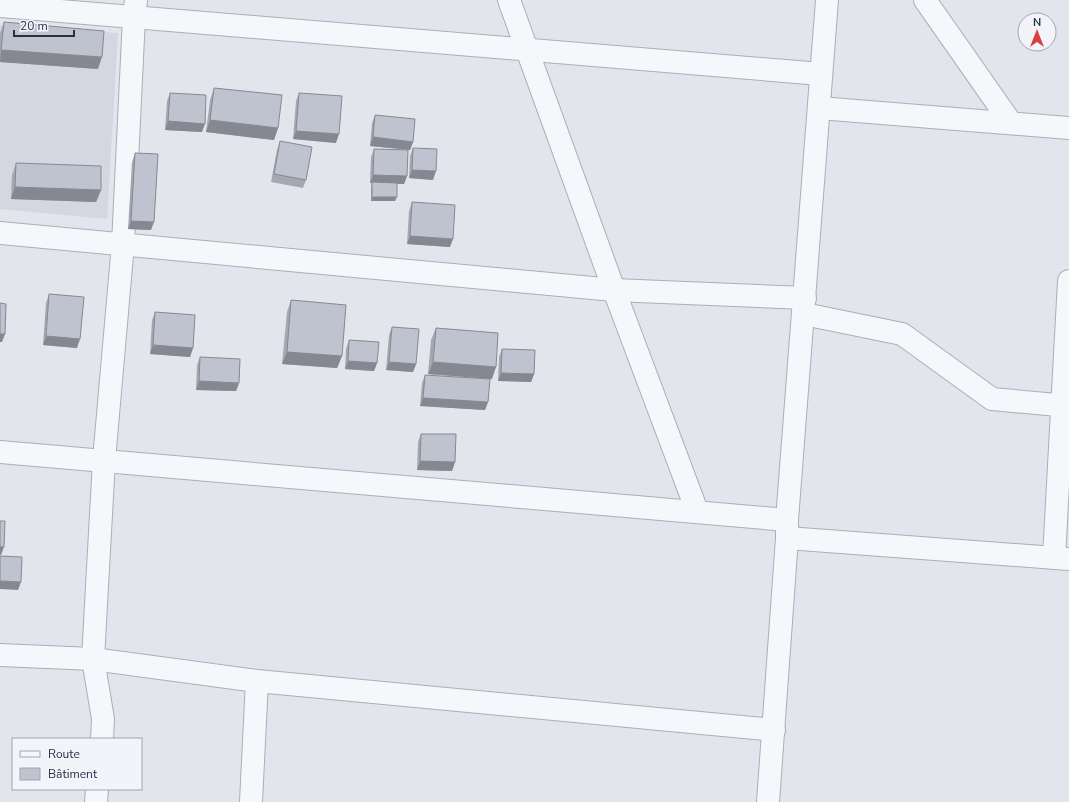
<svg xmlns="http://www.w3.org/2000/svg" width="1069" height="802" viewBox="0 0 1069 802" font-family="'Nunito Sans',sans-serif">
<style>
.built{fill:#d4d7e1}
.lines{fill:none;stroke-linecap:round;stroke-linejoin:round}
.minor-casing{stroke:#abaeba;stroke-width:24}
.tertiary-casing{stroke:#abaeba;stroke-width:24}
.minor{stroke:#f6f7fa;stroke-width:22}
.tertiary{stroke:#f6f7fa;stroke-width:22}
.wall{fill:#a4a8b2}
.shaded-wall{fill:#868891}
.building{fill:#bfc3cf;stroke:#868891}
</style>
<rect width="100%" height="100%" fill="#e3e5ec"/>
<path class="built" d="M0,25L118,33L107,219L0,209Z"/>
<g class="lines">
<defs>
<g id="minor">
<path d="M509,0L614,290L697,511"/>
<path d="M925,0L1011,123"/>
<path d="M0,6L821,74"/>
<path d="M819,108L1069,128"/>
<path d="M0,233L614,290L805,298"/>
<path d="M804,314L902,334L992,399L1069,406"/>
<path d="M0,452L787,520"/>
<path d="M787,538L1069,559"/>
<path d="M1054,558L1069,281"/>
<path d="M0,655L93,659L257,681L774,730"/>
<path d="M102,739L103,719L93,659L104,460L123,244L134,17L136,0"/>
<path d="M96,802L97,789"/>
<path d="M251,802L257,681"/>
</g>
<path id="tertiary" d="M768,802L787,538V520L827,0"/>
</defs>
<use href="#minor" class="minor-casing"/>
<use href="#tertiary" class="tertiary-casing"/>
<use href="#minor" class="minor"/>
<use href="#tertiary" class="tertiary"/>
</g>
<g class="wall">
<path d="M4,22L98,69L0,62V33Z"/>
<path d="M214,88L278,128L274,140L206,132L210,100Z"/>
<path d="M170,93L202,132L165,130L167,101Z"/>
<path d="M299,93L336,143L293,139L296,101Z"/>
<path d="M375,115L413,142L410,150L370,146L372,123Z"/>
<path d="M280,141L306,180L303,188L271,182L277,150Z"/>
<path d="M413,148L433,180L409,178L410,156Z"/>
<path d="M374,149L407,176L404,184H397L395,201H371V187L372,183H370L371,157Z"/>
<path d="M135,153L151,230L128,229L132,162Z"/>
<path d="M16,163L101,190L96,202L11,199L12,175Z"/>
<path d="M412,202L450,247L407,244L409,211Z"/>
<path d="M49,294L77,348L43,345L46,303Z"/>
<path d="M291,300L342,356L337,368L282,364L287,312Z"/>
<path d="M155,312L193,348L190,357L150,354L152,320Z"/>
<path d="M392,327L416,364L413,372L386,370L389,335Z"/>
<path d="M436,328L492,379L428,374L431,340Z"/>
<path d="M349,340L377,363L374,371L345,369L346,349Z"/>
<path d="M502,349L534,374L531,382L498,381L499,357Z"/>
<path d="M200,357L239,383L236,391L196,390L197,365Z"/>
<path d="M425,375L488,402L485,410L420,406L422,383Z"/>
<path d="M421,434L455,462L452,471L417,470L418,442Z"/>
</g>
<g class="shaded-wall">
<path d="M1,50L102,57L98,69L0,62Z"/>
<path d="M210,120L278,128L274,140L206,132Z"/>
<path d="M168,121L205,124L202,132L165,130Z"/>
<path d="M296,131L339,134L336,143L293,139Z"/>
<path d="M373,137L413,142L410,150L370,146Z"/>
<path d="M412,170L436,171L433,180L409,178Z"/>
<path d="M373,175L407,176L404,184L370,183Z"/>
<path d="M15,187L101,190L96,202L11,199Z"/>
<path d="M372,197H397L395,201H371Z"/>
<path d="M131,221L154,222L151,230L128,229Z"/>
<path d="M410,236L453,239L450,247L407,244Z"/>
<path d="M0,334H5L2,342H0Z"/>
<path d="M46,336L80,339L77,348L43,345Z"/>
<path d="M153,345L193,348L190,357L150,354Z"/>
<path d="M287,352L342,356L337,368L282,364Z"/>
<path d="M348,361L377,363L374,371L345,369Z"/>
<path d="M389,362L416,364L413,372L386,370Z"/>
<path d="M433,362L496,367L492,379L428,374Z"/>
<path d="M501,373L534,374L531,382L498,381Z"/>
<path d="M199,381L239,383L236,391L196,390Z"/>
<path d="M423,398L488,402L485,410L420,406Z"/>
<path d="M420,461L455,462L452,471L417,470Z"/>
<path d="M0,547H4L1,555H0Z"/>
<path d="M0,581L21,582L18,590L0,589Z"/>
</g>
<g class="building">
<path d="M4,22L104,31L102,57L1,50Z"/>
<path d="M214,88L282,95L278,128L210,120Z"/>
<path d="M170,93L206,95L205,124L168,121Z"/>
<path d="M299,93L342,96L339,134L296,131Z"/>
<path d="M375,115L415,119L413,142L373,137Z"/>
<path d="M280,141L312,147L306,180L274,174Z"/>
<path d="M413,148L437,149L436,171L412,170Z"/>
<path d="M374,149L408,150L407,176L373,175Z"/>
<path d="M135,153L158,154L154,222L131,221Z"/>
<path d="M16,163L101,166V190L15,187Z"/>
<path d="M372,182L397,183V197H372Z"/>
<path d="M412,202L455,205L453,239L410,236Z"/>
<path d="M49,294L84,297L80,339L46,336Z"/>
<path d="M291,300L346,305L342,356L287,352Z"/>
<path d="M0,303L6,304L5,334H0Z"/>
<path d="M155,312L195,315L193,348L153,345Z"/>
<path d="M392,327L419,329L416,364L389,362Z"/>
<path d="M436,328L498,333L496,367L433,362Z"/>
<path d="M349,340L379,342L377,363L348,361Z"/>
<path d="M502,349L535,350L534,374L501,373Z"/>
<path d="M200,357L240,359L239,383L199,381Z"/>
<path d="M425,375L490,379L488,402L423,398Z"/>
<path d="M421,434H456L455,462L420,461Z"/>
<path d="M0,521H5L4,547H0Z"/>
<path d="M0,556L22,557L21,582L0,581Z"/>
</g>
<rect x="12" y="738" width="130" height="52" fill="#f3f4f9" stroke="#a2a5b1"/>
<rect x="20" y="751" width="20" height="6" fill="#f6f7fa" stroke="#a2a5b1"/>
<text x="48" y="758" font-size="12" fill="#292f46">Route</text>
<rect x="20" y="768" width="20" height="12" fill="#bfc3cf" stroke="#a2a5b1"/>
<text x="48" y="778" font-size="12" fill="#292f46">Bâtiment</text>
<g transform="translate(1037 32)"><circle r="19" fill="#f3f4f9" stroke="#a2a5b1"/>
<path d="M0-3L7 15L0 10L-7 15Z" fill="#d93f42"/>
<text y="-6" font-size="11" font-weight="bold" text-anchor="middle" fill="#292f46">N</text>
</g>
<path d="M14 30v6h60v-6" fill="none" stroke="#292f46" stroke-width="2"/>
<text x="20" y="30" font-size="12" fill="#292f46" stroke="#f3f4f9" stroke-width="3" paint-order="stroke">20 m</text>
</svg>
